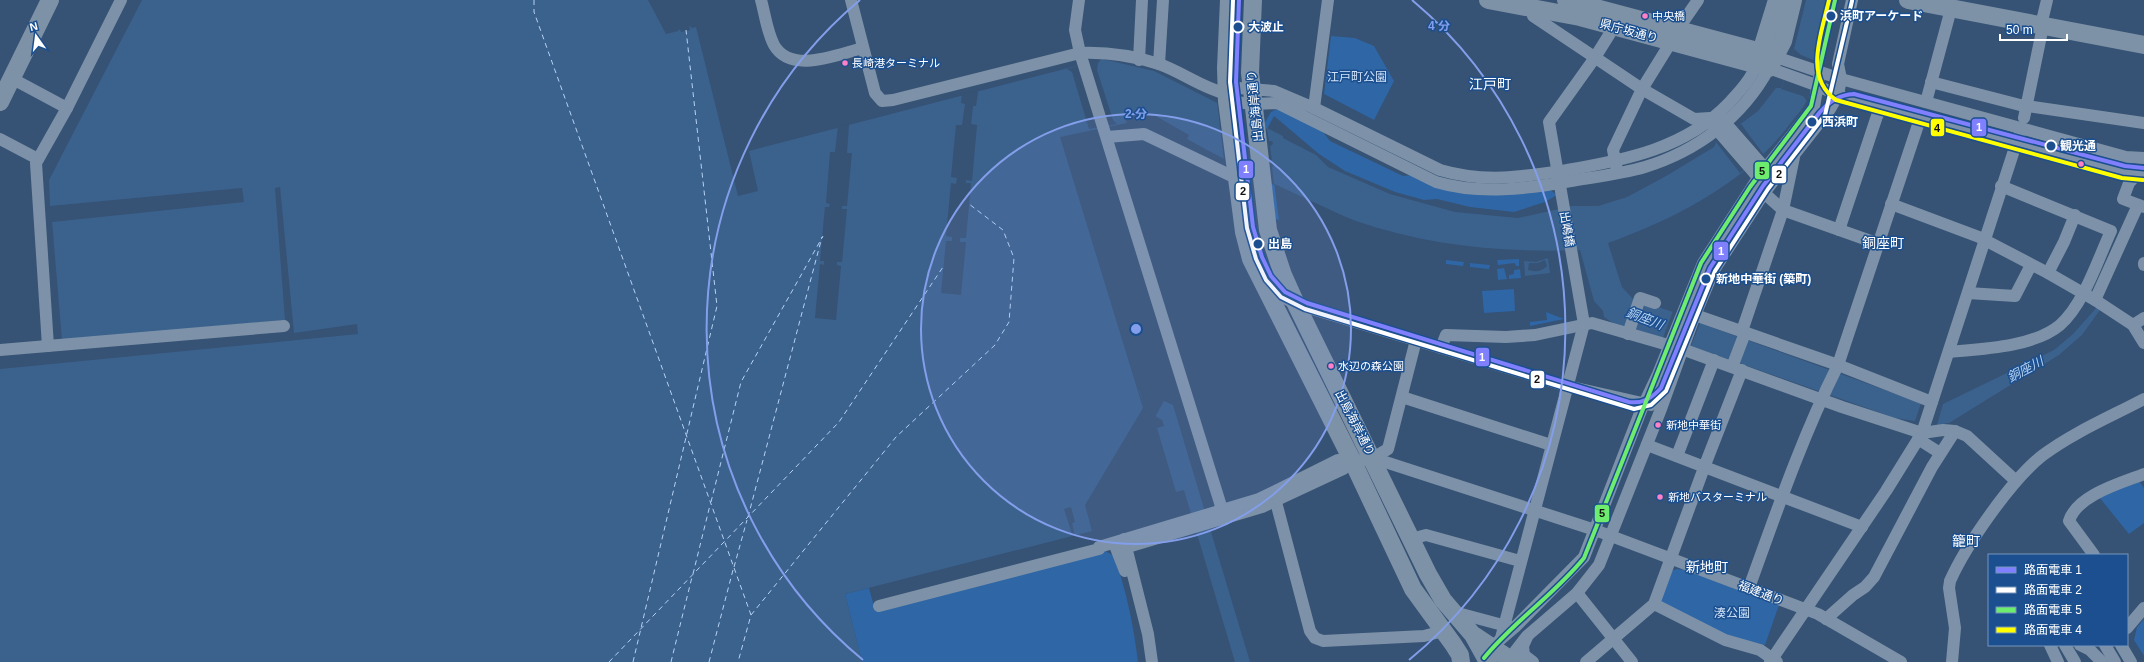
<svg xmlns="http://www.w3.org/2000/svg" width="2144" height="662" viewBox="0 0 2144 662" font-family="Arial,'Noto Sans JP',sans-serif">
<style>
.green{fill:#2f66a5}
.water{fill:#3b618d;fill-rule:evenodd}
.pier{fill:#365274}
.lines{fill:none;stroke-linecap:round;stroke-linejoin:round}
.ferry{stroke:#b5d3f5;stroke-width:1;stroke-dasharray:5 4;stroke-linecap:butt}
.minor{stroke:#7d92a8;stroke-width:12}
.highway{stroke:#7e92a7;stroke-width:18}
.tram-1-casing{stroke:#1b4f8f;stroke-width:7}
.tram-2-casing{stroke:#1b4f8f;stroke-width:7}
.tram-3-casing{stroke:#1b4f8f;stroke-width:7}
.tram-4-casing{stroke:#1b4f8f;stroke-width:7}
.tram-1{stroke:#8080ff;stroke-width:4}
.tram-2{stroke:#fff;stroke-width:4}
.tram-3{stroke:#6dec6d;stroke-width:4}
.tram-4{stroke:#ff0;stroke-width:4}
.ring{fill:none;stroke:#839eea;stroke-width:2}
.bus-dot{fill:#ff80c5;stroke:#1b4f8f;stroke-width:1.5}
.stop-dot{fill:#1b4f8f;stroke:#fff;stroke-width:2}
.labels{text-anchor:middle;stroke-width:3;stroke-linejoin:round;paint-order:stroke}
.bus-label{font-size:11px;fill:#fff;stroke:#1b4f8f;text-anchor:start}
.stop-label{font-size:12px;font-weight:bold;fill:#fff;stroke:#1b4f8f;text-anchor:start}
.street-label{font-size:12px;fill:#fff;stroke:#1b4f8f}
.park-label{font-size:12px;fill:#cfe3fa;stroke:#1b4f8f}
.water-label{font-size:13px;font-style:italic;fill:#b5d3f5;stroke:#1b4f8f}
.quarter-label{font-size:14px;fill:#fff;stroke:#1b4f8f}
.centre{fill:#839eea;stroke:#1b4f8f;stroke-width:2}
.ring-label{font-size:12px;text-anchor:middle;font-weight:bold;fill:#839eea;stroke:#1b4f8f;stroke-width:3;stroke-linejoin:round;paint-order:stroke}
.line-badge{stroke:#1b4f8f;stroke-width:1.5}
.badge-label{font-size:11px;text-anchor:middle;font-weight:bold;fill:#fff}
.pale-badge-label{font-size:11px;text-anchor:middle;font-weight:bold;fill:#111}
</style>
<rect width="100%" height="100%" fill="#365274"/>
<g class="green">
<path d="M1331,36L1355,38L1374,46L1394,81L1374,120L1324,94Z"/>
<path d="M1277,109L1323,132L1330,141L1403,176L1412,175L1430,184L1550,190L1557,195L1545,202L1514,212L1470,207L1437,199L1424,200L1395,192L1345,171L1319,154L1274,116L1267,129L1279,220L1276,219L1274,215L1263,126L1271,112Z"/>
<path d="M1519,259V266H1516L1515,263L1498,265L1497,260Z"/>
<path d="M1446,260L1464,262L1463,266L1446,264Z"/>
<path d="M1470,263L1490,265L1489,269L1470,267Z"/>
<path d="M1504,268L1507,279L1498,280L1497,269Z"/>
<path d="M1520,269L1521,278L1509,279V275L1514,274V270Z"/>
<path d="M1514,289L1515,311L1484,313L1482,291Z"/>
<path d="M1546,312L1564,319L1530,326V322L1547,320Z"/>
<path d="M2139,481L2144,488V523L2129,534L2099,497Z"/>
<path d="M1103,550L1113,555C1126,586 1134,628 1138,662H862L845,594L869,588L875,610Z"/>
<path d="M1676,569L1687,570L1779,605L1765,645L1723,635L1660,604L1670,572Z"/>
<path d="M2144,619V656L2134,640L2137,627Z"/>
</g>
<g class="water">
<path d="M142,0H648L666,34L678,31L680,29L681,32L690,30L689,25L692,28L696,27L738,196L758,191L749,151L1103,59L1154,71L1283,136V138L1316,155L1328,167L1390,194L1455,212L1518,218L1572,206H1598L1627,197L1666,176L1714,147L1716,142L1758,111L1776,88H1781L1794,49L1806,0H1836L1822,57L1818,62C1815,74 1812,88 1807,100C1804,107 1798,114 1793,120C1749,181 1677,218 1608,243L1622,287L1633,299L1689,317L1700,323L1921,403L1943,404L2054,350L2073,334L2097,307L2100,310L2082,335L2059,355L1949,423L1937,425L1935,420L1915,421L1895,418L1691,346L1616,325L1604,317L1603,311L1594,301L1580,250C1505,253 1428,246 1356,221C1340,215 1325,207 1309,200C1267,181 1227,161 1187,139L1189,135L1154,115L1123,116L1127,123L1060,137L1143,408L1085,505L1092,531L845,594L862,662H0V369L358,334L357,324L294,333L280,187L275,188L285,320L62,340L52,222L244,202L242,188L50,206L49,180Z"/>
<path d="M1548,258L1550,273L1525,276L1524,261L1536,262ZM1545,260L1547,266C1541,272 1535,272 1528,270L1529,263H1538Z"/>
<path d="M1139,390L1173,405L1250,662H1235L1184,490L1176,492L1157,428L1164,426L1162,420L1145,410Z"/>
</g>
<g class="pier">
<path d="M1794,49L1801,55L1818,62L1807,101L1803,96L1781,89Z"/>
<path d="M1101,59L1098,63L1097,70L1113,120L1117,124L1089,129L1072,72L1067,69Z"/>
<path d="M972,91L978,92L976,106H973L971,124L977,125L972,181L966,180V183H971L966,238H960V242H966L961,295L941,293L946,241H952V237L946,236L951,183L956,184L957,178L951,177L956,125H962L965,104L961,103L962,94Z"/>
<path d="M1217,101L1267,129L1269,141H1272L1273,144L1270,146L1272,162L1275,164L1272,167L1274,185L1224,160Z"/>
<path d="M849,124L847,153H852L847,206H842V209H847L842,262H837V265L841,266L836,320L815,318L820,264L824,265V261H820L825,207H829L830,204L826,203L830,152H835L838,126Z"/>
<path d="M1741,124L1764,155L1740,173L1716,142Z"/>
<path d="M1673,311L1685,315L1700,323L1691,346L1663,338Z"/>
<path d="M1139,388L1165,399L1155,417L1145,411Z"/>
<path d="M1921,403L1943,404L1937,425L1934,422L1915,421Z"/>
<path d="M1071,507L1075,522L1072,523L1075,537H1073L1064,509Z"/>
</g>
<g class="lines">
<g class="ferry">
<path d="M534,0V12L751,615L738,662"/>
<path d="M711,502L741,382L823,236"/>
<path d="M748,517L822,237"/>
<path d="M734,567L747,520"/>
<path d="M693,574L710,505"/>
<path d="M751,615L896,437L995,345L1009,322L1014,258L1003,230L969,204"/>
<path d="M609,662L839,422L943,267"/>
<path d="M633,662L717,306L686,30"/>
<path d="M671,662L692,577"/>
<path d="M709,662L733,570"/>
</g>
<g class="minor">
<path d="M761,0C765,14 767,32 774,45C791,75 838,54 863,48"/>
<path d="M851,0L875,93L882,101L893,100L1080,53C1105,52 1134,56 1159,64C1182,72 1202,88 1227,94"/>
<path d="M1079,0L1075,30L1080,53L1225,519"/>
<path d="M1532,8L1533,16L1642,89L1694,119L1710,118"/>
<path d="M1678,29L1698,0"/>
<path d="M1139,60L1142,0"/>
<path d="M1159,64L1163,0"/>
<path d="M11,78L67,108"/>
<path d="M1931,82L2020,105L2144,123"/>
<path d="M1226,87L1274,91L1314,108L1440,170C1484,183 1522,177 1567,170C1626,160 1686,148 1729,103C1737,94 1746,85 1752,74C1756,67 1758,59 1761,52L1841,79L2126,157L2144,158"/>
<path d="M1227,101L1253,104L1277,103L1436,182C1480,195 1526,189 1571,181C1595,177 1621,174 1645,167C1697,151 1743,117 1769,68L1813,84L1852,101L1984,134L2124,171L2144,174"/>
<path d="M1926,102L1951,9"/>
<path d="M1314,108L1328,0"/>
<path d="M1721,118L1771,175"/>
<path d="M2024,118L2042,31V21L2047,0"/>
<path d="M1712,124L1763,183"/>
<path d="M1107,137L1144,134L1238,179"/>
<path d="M0,139L38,159"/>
<path d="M1617,170L1613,150L1642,89L1671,42"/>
<path d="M2137,174L2129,183L2123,199L2144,207"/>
<path d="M1764,193L1783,210L1879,244"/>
<path d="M1891,204L1979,237L2048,273L2095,300L2133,325L2144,343"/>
<path d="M1839,230L1877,116L1882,108"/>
<path d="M2144,263V265"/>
<path d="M2048,273L2064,242L2075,215"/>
<path d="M1265,288L1296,304L1567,386L1651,405"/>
<path d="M1968,293L2015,296L2031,265"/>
<path d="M2095,300L2138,205"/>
<path d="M1695,315L1838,365L1932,402"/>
<path d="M2133,325L2144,318"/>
<path d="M1742,331L1783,210L1794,157"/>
<path d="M1628,334L1640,298L1655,303"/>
<path d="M48,346L36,163L67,108L121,0"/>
<path d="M1441,348L1446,335L1506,337L1535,335L1592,323L1682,349L1842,407L1922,433L1943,430L1955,431L1967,436L2016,481"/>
<path d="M0,350L284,326"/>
<path d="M1949,352C1982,349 2034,347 2060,325C2084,304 2098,259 2111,231L2001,186"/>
<path d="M1732,367L1745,333"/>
<path d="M1402,397L1551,445"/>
<path d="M1918,439L1940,453"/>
<path d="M1647,445L1862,527"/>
<path d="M1677,456L1714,360"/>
<path d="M1373,458L1595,530L1818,614L1901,662"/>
<path d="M1276,502L1310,631L1315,638L1323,641L1424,636L1443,631"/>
<path d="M1124,539L1148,634L1152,662"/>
<path d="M1411,539L1426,535L1520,561"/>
<path d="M1114,543L1125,571"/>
<path d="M1131,546L1262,507L1343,469L1353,462"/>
<path d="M2094,555L2069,521C2077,495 2121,483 2144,474"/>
<path d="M1749,588C1776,513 1802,437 1838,365L1920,119"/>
<path d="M1577,593L1632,662"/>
<path d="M1654,604L1725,640L1760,650L1777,662"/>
<path d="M879,606L1099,549V547L1259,499L1338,460L1353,462L1373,458L1388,449L1416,340"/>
<path d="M1454,612L1510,627"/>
<path d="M1826,619L1853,595L1865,587L1874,577L1932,467L1955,431"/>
<path d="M2127,628L2144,608"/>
<path d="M1527,637L1523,646L1524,655L1533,662"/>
<path d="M1501,638L1584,324L1549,122L1594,59L1614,27"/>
<path d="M2052,645H2050L2058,662"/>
<path d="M2065,645L2075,662"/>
<path d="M2080,645L2090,650L2102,662"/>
<path d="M2105,645L2115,662"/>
<path d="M2121,645L2131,662"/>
<path d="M1487,651L1515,627L1584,557L1642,408L1658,374L1703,263L1758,178L1814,107L1819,78"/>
<path d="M1507,662L1527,636L1577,593L1599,565L1661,409L1695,315L1714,270L1764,193L1830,109L1838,95L1841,79L1838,64L1852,0"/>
<path d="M1586,662L1654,604L1705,465L1742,370"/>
<path d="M1770,662L1886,491L1922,433L2019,135"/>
<path d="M1952,662L1955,628L1949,588L1950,581C1966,545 2012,479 2043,455C2074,432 2110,417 2144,399"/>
</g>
<g class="highway">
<path d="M1229,0L1226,68L1227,101L1244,232L1251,259L1353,462L1413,589L1453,644L1460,655L1461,662"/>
<path d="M1253,0L1250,73L1268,230L1283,275L1296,304L1428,574L1443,600L1473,635L1488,662"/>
<path d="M1488,0L1580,17L1769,68L1783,41L1793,0"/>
<path d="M1566,0L1761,52L1777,0"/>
<path d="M1908,0L2144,45"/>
<path d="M0,102L50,0"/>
<path d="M1475,636L1514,662"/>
</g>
<defs>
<path id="tram-1" d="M1239,0L1236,82L1253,227L1262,257L1271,276L1285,292L1307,303L1629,402C1643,404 1652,398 1661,388L1710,268L1763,186L1820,112C1830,101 1839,95 1854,94L2125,166L2144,168"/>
<path id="tram-2" d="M1233,0L1230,82L1247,228L1256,259L1266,280L1281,297L1305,309L1634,409L1651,405L1666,391L1715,271L1768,189L1825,115L1852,1"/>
<path id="tram-3" d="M1484,658C1514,621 1554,595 1584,558L1701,263L1750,187L1811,106L1835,0"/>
<path id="tram-4" d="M1829,0C1822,32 1803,77 1836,100L2122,178L2143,180"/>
</defs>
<use href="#tram-1" class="tram-1-casing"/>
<use href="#tram-2" class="tram-2-casing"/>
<use href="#tram-3" class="tram-3-casing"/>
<use href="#tram-4" class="tram-4-casing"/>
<use href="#tram-1" class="tram-1"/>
<use href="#tram-2" class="tram-2"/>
<use href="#tram-3" class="tram-3"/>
<use href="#tram-4" class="tram-4"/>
</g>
<circle cx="1136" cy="329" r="215" fill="#839eea" fill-opacity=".12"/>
<g class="ring">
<circle cx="1136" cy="329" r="215"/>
<path d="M863 660A429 429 0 0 1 860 0M1412 0A429 429 0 0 1 1409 660"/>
</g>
<g class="bus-dot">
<circle cx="1645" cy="16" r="3.5"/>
<circle cx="845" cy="63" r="3.5"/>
<circle cx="2081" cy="164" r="3.5"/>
<circle cx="1331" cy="366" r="3.5"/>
<circle cx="1658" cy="425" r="3.5"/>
<circle cx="1660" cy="497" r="3.5"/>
</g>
<g class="stop-dot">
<circle cx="1831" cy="16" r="5.5"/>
<circle cx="1238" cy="27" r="5.5"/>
<circle cx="1812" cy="122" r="5.5"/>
<circle cx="2051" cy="146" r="5.5"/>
<circle cx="1258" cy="244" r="5.5"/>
<circle cx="1706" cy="279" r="5.5"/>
</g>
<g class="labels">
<g class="bus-label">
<text x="1652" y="20">中央橋</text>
<text x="852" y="67">長崎港ターミナル</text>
<text x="1338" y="370">水辺の森公園</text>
<text x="1666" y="429">新地中華街</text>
<text x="1668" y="501">新地バスターミナル</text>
</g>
<g class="stop-label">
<text x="1840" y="20">浜町アーケード</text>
<text x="1248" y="31">大波止</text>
<text x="1822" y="126">西浜町</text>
<text x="2060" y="150">観光通</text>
<text x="1268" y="248">出島</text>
<text x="1716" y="283">新地中華街 (築町)</text>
</g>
<g class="street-label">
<text transform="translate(1629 31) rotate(15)" y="4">県庁坂通り</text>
<text transform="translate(1255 106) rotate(-96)" y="4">出島海岸通り</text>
<text transform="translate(1567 229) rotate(80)" y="4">出嶋橋</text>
<text transform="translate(1355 423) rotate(63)" y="4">出島海岸通り</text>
<text transform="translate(1761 593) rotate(21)" y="4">福建通り</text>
</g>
<g class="park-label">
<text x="1357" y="81">江戸町公園</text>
<text x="1732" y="617">湊公園</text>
</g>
<g class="water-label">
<text transform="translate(1645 318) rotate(21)" y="5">銅座川</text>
<text transform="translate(2025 369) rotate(-28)" y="5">銅座川</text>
</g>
<g class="quarter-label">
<text x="1490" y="89">江戸町</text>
<text x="1883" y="248">銅座町</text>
<text x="1966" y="546">籠町</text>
<text x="1707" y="572">新地町</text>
</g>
</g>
<circle cx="1136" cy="329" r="6" class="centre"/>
<g class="ring-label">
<text x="1439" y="30">4 分</text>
<text x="1136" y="118">2 分</text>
</g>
<g class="line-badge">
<rect x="1971" y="118" width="16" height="19" rx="4" fill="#8080ff"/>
<rect x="1930" y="118" width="15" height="19" rx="4" fill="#ff0"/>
<rect x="1238" y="160" width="16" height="19" rx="4" fill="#8080ff"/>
<rect x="1754" y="161" width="16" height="19" rx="4" fill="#6dec6d"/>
<rect x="1771" y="165" width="16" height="19" rx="4" fill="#fff"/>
<rect x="1235" y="182" width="15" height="19" rx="4" fill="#fff"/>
<rect x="1713" y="241" width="16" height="20" rx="4" fill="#8080ff"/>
<rect x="1475" y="347" width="15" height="20" rx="4" fill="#8080ff"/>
<rect x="1530" y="370" width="15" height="19" rx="4" fill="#fff"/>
<rect x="1594" y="504" width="16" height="19" rx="4" fill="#6dec6d"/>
</g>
<g class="badge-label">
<text x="1979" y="131">1</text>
<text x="1246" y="173">1</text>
<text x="1721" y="255">1</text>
<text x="1482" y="361">1</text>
</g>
<g class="pale-badge-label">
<text x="1937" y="132">4</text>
<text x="1762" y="175">5</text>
<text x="1779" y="178">2</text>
<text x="1243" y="195">2</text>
<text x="1537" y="383">2</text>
<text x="1602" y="517">5</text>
</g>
<rect x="1988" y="554" width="140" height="92" fill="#1b4f8f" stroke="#7695bc"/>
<rect x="1996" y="567" width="20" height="6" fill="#8080ff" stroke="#7695bc"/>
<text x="2024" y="574" font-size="12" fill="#ffffff">路面電車 1</text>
<rect x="1996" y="587" width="20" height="6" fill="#ffffff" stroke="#7695bc"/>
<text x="2024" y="594" font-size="12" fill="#ffffff">路面電車 2</text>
<rect x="1996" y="607" width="20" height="6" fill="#6dec6d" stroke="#7695bc"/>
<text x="2024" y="614" font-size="12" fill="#ffffff">路面電車 5</text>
<rect x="1996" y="627" width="20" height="6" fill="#ffff00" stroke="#7695bc"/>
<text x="2024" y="634" font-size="12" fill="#ffffff">路面電車 4</text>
<g transform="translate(36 36) rotate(346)" stroke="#1b4f8f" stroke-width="3" paint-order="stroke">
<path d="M0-3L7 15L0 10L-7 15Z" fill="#ffffff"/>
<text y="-6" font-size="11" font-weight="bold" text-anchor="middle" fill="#ffffff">N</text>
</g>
<path d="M2000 34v6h67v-6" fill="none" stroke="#ffffff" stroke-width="2"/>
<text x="2006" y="34" font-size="12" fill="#ffffff" stroke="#1b4f8f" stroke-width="3" paint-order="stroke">50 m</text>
</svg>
